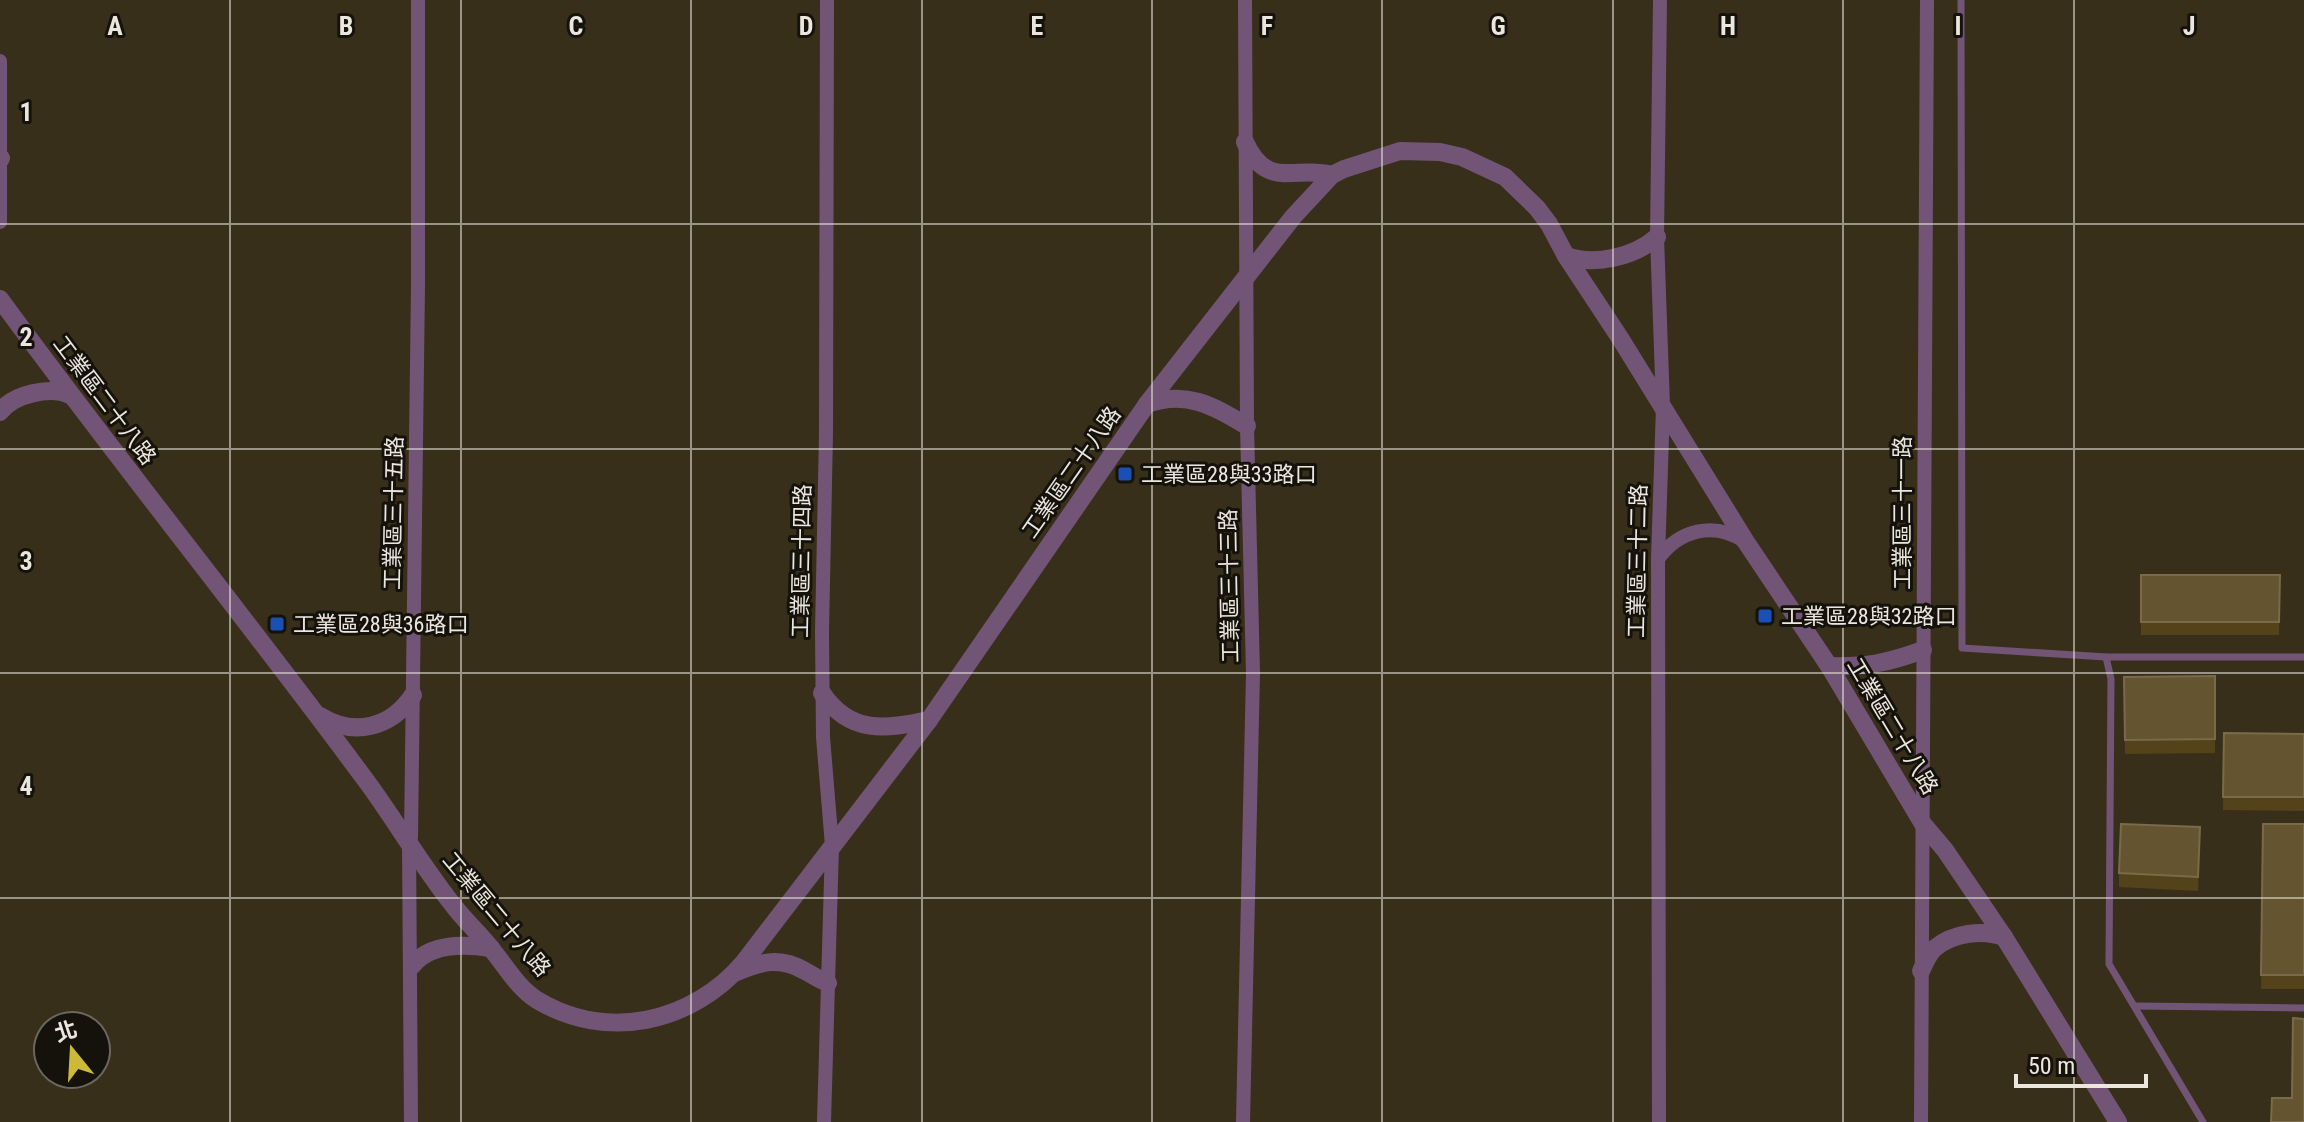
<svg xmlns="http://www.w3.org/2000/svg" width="2304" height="1122" viewBox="0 0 2304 1122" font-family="'Roboto Condensed','Noto Sans TC',sans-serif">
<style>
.built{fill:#382f1b;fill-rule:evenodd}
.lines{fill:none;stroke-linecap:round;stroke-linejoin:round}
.service{stroke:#725576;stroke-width:7}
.minor{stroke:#725576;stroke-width:14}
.tertiary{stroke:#725576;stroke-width:18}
.wall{fill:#53421a}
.building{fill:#64542f;stroke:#796b4a;stroke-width:2}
.grid{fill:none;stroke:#ebe7de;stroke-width:2;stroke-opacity:0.55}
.transit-dot{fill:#1a4fb4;stroke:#15120c;stroke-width:3}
.labels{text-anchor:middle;stroke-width:6;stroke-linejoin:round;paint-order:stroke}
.street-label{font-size:22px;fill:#ebe7de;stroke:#15120c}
.poi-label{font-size:22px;fill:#ebe7de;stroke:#15120c;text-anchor:start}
.grid-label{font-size:26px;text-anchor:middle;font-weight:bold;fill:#ebe7de;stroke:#15120c;stroke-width:6;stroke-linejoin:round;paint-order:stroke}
</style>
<rect width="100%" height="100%" fill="#2f291b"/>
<path class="built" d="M0,0H2304V1122H0ZM48,1026H96V1074H48Z"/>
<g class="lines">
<g class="service">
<path d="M1961,0L1962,648L2106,657H2304"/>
<path d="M2106,657L2111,679L2109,964L2203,1122"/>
<path d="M2136,1006L2304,1008"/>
</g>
<g class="minor">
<path d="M0,61V222"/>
<path d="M1658,559C1679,530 1713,521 1744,541"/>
<path d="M411,1122L409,843L411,837L418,285V0"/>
<path d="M824,1122L832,846L823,737L822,632L826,433L827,0"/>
<path d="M1243,1122L1253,673L1247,426L1245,0"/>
<path d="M1659,1122L1658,559L1663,406L1657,237L1660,0"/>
<path d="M1921,1122L1927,0"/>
</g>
<g class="tertiary">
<path d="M1245,142C1267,191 1296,165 1332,175"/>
<path d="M0,160L1,158"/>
<path d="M1566,256C1595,266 1634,257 1657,237"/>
<path d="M0,299C120,463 249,622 370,786C398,825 423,867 453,905C465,921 481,935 493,951C507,968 518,988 537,1000C607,1042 692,1023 744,962L929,720L1147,404L1293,217L1332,175L1344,169L1400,151L1440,152L1462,157L1505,177L1537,208L1549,224L1566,256L1620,338L1746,542L1829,666L1923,824L1945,850L2004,937L2118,1122"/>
<path d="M1147,404C1187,390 1213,406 1247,426"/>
<path d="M0,412C13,394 50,386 70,395"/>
<path d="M1829,666C1866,667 1888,663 1923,650"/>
<path d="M822,693C850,735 886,729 929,720"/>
<path d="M320,716C354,737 391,728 413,695"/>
<path d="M412,966C429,943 465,944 491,948"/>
<path d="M1921,971C1925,963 1928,954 1935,948C1953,933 1983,929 2004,937"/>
<path d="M737,972C761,962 780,956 805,971C813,975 819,980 828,983"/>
</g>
</g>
<g class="wall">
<path d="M2141,575H2280L2279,635H2141Z"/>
<path d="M2215,676V753L2125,754L2124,677Z"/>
<path d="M2224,733L2304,734V811L2223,810Z"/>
<path d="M2263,824H2304V989H2261Z"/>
<path d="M2200,841L2198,891L2119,887V873Z"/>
</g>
<g class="building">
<path d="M2141,575H2280L2279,622H2141Z"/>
<path d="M2215,676V739L2125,740L2124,677Z"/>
<path d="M2224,733L2304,734V797H2223Z"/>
<path d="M2121,824L2200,827L2198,877L2119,873Z"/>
<path d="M2263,824H2304V975H2261Z"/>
<path d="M2293,1018L2304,1019V1122H2271L2272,1098H2292Z"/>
</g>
<path class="grid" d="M230,0V1122M461,0V1122M691,0V1122M922,0V1122M1152,0V1122M1382,0V1122M1613,0V1122M1843,0V1122M2074,0V1122M0,224H2304M0,449H2304M0,673H2304M0,898H2304"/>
<g class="transit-dot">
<rect x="1117" y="466" width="16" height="16" rx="4"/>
<rect x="1757" y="608" width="16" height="16" rx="4"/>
<rect x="269" y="616" width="16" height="16" rx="4"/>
</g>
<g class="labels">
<g class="street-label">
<text transform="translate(105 400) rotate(53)" y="8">工業區二十八路</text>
<text transform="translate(1071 472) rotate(-55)" y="8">工業區二十八路</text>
<text transform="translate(393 513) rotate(-89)" y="8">工業區三十五路</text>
<text transform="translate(1902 513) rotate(-90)" y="8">工業區三十一路</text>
<text transform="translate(801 561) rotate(-89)" y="8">工業區三十四路</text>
<text transform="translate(1637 561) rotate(-89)" y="8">工業區三十二路</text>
<text transform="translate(1229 586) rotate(-91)" y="8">工業區三十三路</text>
<text transform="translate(1893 726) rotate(59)" y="8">工業區二十八路</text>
<text transform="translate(497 914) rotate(50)" y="8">工業區二十八路</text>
</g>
<g class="poi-label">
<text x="1141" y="482">工業區28與33路口</text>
<text x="1781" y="624">工業區28與32路口</text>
<text x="293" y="632">工業區28與36路口</text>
</g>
</g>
<g class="grid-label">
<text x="115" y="35">A</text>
<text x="346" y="35">B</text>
<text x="576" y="35">C</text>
<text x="806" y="35">D</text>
<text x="1037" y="35">E</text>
<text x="1267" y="35">F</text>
<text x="1498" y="35">G</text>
<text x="1728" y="35">H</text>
<text x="1958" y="35">I</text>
<text x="2189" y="35">J</text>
<text x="26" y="121">1</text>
<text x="26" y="346">2</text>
<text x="26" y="570">3</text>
<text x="26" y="795">4</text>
</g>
<g transform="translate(72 1050) rotate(342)"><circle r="38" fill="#15120c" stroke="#6b6760" stroke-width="2"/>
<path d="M0-6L14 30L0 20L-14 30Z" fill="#cdb938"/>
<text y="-12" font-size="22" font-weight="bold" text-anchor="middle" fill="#ebe7de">北</text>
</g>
<path d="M2016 1074v12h130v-12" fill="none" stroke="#ebe7de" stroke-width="4"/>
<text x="2028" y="1074" font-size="24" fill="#ebe7de" stroke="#15120c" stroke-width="6" paint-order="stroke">50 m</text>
</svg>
